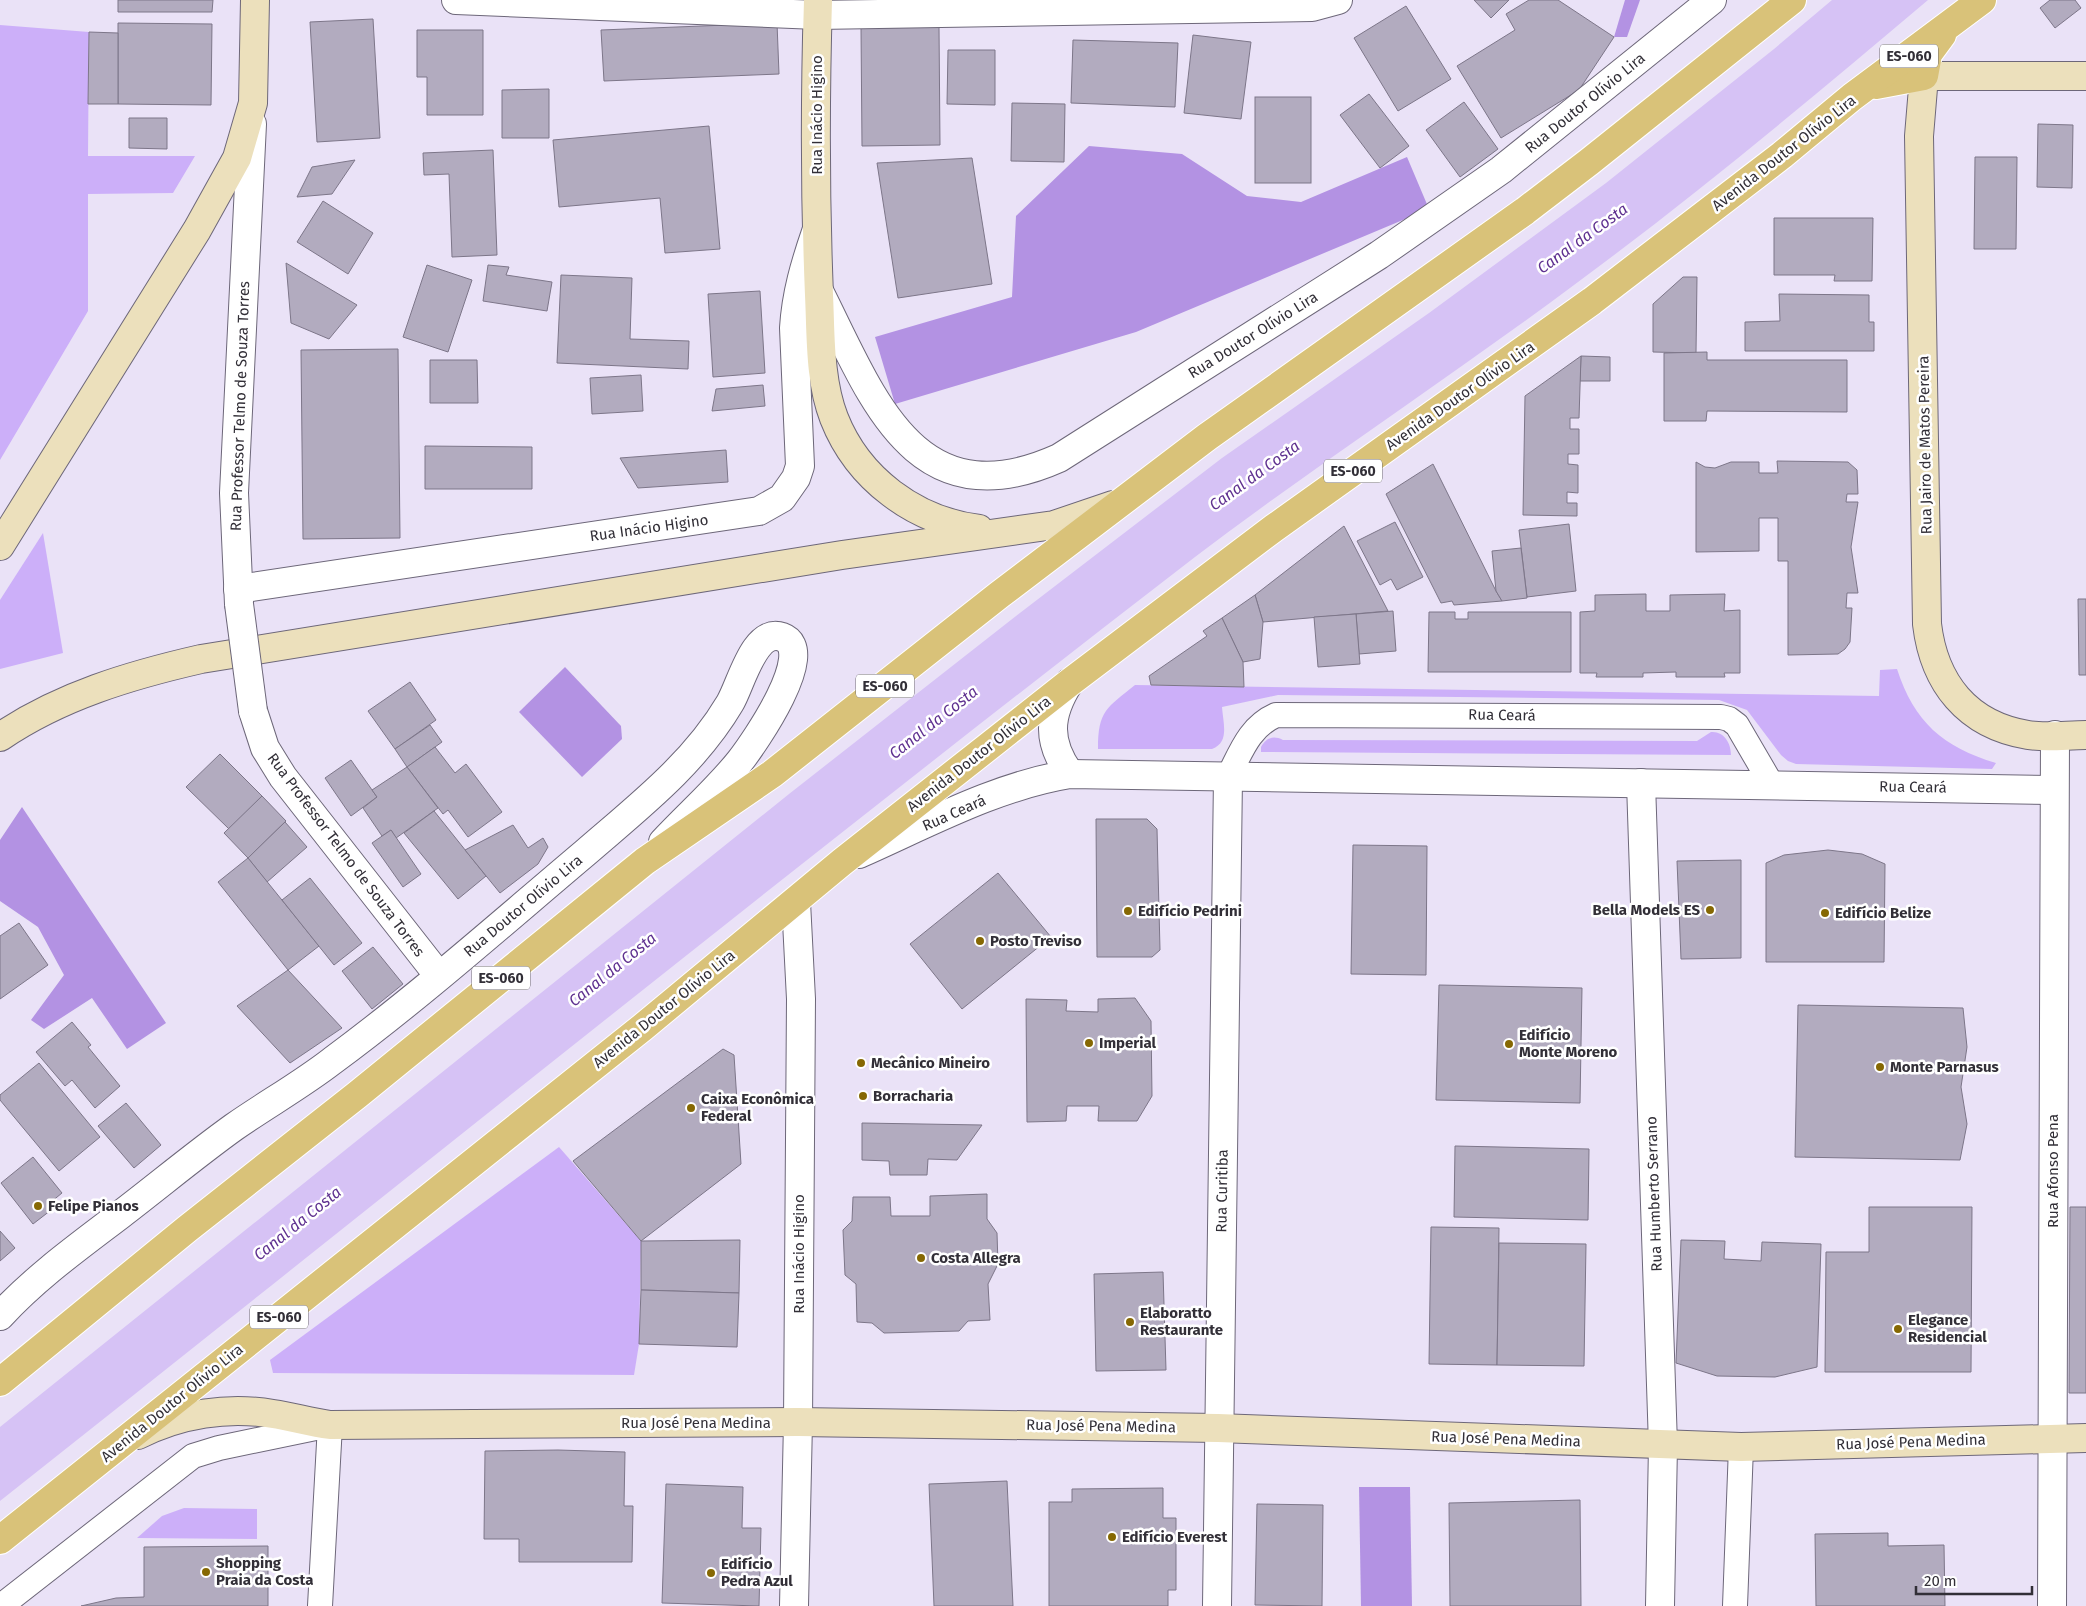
<svg xmlns="http://www.w3.org/2000/svg" width="2086" height="1606" viewBox="0 0 2086 1606" font-family="'Fira Sans',sans-serif">
<style>
.green{fill:#ccaff9}
.forest{fill:#b392e3}
.water{fill:#d6c2f5}
.building{fill:#b2abbf;stroke:#7d7689}
.lines{fill:none;stroke-linecap:round;stroke-linejoin:round}
.lane-casing{stroke:#6d6779;stroke-width:26}
.street-casing{stroke:#6d6779;stroke-width:30}
.secondary-casing{stroke:#6d6779;stroke-width:30}
.primary-casing{stroke:#fff;stroke-width:30}
.lane{stroke:#fff;stroke-width:24}
.street{stroke:#fff;stroke-width:28}
.secondary{stroke:#ece0bc;stroke-width:28}
.primary{stroke:#d9c279;stroke-width:28}
.street-bridge-casing{stroke:#6d6779;stroke-width:30;stroke-linecap:butt}
.street-bridge{stroke:#fff;stroke-width:28}
.poi-dot{fill:#866803;stroke:#fff;stroke-width:2}
.labels{text-anchor:middle;stroke-width:5;stroke-linejoin:round;paint-order:stroke}
.shield{fill:#fff;stroke:#706d73;stroke-width:1}
.shield-label{font-size:14px;font-weight:bold;fill:#322f37}
.street-label{font-size:15px;fill:#322f37;stroke:#fff}
.poi-label{font-size:15px;font-weight:bold;fill:#322f37;stroke:#fff;text-anchor:start}
.water-label{font-size:16px;font-style:italic;fill:#5f3190;stroke:#fff}
</style>
<rect width="100%" height="100%" fill="#eae2f7"/>
<g class="green">
<path d="M0,25L89,32L88,156H195L173,193L88,194V311L0,460Z"/>
<path d="M43,533L63,653L0,669V600Z"/>
<path d="M1897,669C1914,722 1943,747 1996,763L1992,769L1796,764L1788,761L1781,755L1747,710L1719,700L1278,695L1222,707C1223,723 1230,742 1212,749H1098C1098,710 1107,708 1135,685L1879,696L1880,670Z"/>
<path d="M1711,732C1724,731 1731,743 1731,755L1261,752V747C1266,738 1273,735 1283,740L1697,741Z"/>
<path d="M559,1147L641,1241L639,1344L634,1375L273,1373L270,1360Z"/>
<path d="M184,1508L257,1509V1539L137,1538L162,1516Z"/>
</g>
<g class="forest">
<path d="M1625,0H1640L1627,37H1614Z"/>
<path d="M1089,146L1182,154L1247,196L1301,202L1407,157L1429,209L1136,332L895,404L875,337L1012,297L1016,216Z"/>
<path d="M565,667L621,726L622,739L582,777L519,712Z"/>
<path d="M22,807L166,1023L127,1049L92,998L44,1029L31,1020L64,975L38,927L0,901V840Z"/>
<path d="M1359,1487H1410L1412,1606H1361Z"/>
</g>
<path class="water" d="M1832,0H1928C1812,98 1696,195 1574,285C1449,378 1319,463 1195,557C793,867 398,1186 0,1501V1427L789,794L1016,616L1222,458L1429,313L1606,183L1774,49Z"/>
<g class="building">
<path d="M118,0H213L212,12H118Z"/>
<path d="M1474,0H1509L1491,18Z"/>
<path d="M1529,0H1558L1614,37L1579,90L1501,138L1457,66L1515,30L1506,14Z"/>
<path d="M2050,0H2075L2081,8L2055,28L2040,8Z"/>
<path d="M1406,6L1451,79L1398,111L1354,38Z"/>
<path d="M373,19L380,138L317,142L310,22Z"/>
<path d="M118,23L212,24L211,105L118,104Z"/>
<path d="M777,23L779,74L604,81L601,30Z"/>
<path d="M939,27L940,145L862,146L861,28Z"/>
<path d="M417,30H483V115H427V77H417Z"/>
<path d="M89,32L118,33V104H88Z"/>
<path d="M1193,35L1251,42L1241,119L1184,113Z"/>
<path d="M1073,40L1178,43L1175,107L1071,103Z"/>
<path d="M948,50H995V105L947,104Z"/>
<path d="M549,89V138H502V90Z"/>
<path d="M1369,94L1409,146L1380,168L1340,115Z"/>
<rect x="1255" y="97" width="56" height="86"/>
<path d="M1464,102L1498,149L1460,177L1426,130Z"/>
<path d="M1012,103L1065,104L1064,162L1011,161Z"/>
<path d="M129,118H167V149L129,148Z"/>
<path d="M2038,124L2073,125L2072,188L2037,187Z"/>
<path d="M709,126L720,249L665,253L660,198L559,207L553,140Z"/>
<path d="M493,150L497,255L452,257L449,174L424,175L423,153Z"/>
<path d="M1975,157H2017L2016,249H1974Z"/>
<path d="M972,158L992,284L898,298L877,163Z"/>
<path d="M355,160L332,194L297,197L312,167Z"/>
<path d="M323,201L373,233L348,274L297,242Z"/>
<path d="M1774,218H1873L1872,281H1834L1835,275H1774Z"/>
<path d="M286,263L357,305L329,339L291,323Z"/>
<path d="M427,265L472,280L448,352L403,337Z"/>
<path d="M488,265L509,267L506,275L552,282L547,311L483,301Z"/>
<path d="M561,275L632,278L630,339L689,341L688,369L557,363Z"/>
<path d="M1683,277H1697L1696,353L1653,352V304Z"/>
<path d="M760,291L765,373L713,377L708,294Z"/>
<path d="M1779,294L1869,295V322H1874V351H1745V322L1780,321Z"/>
<path d="M398,349L400,538L303,539L301,350Z"/>
<path d="M1707,352V360H1847V412L1707,411L1706,421H1664V353Z"/>
<path d="M1581,356L1610,357V381H1580Z"/>
<path d="M1581,356L1579,418H1570V429H1579V454H1568V464L1578,465V493L1567,492V503H1577V516L1523,515L1525,396Z"/>
<path d="M430,360H477L478,403H430Z"/>
<path d="M641,375L643,411L592,414L590,378Z"/>
<path d="M763,385L765,406L712,411L716,389Z"/>
<path d="M425,446L532,447V489H425Z"/>
<path d="M726,450L728,482L638,488L620,458Z"/>
<path d="M1777,461L1848,462L1857,470L1858,494H1847L1846,502H1858L1851,547L1858,593H1847L1846,608H1852L1850,642L1845,649L1838,654L1788,655V561H1778V518H1759V551L1696,552V462L1705,467L1715,468L1731,462H1759V473H1778Z"/>
<path d="M1433,464L1496,591L1502,601L1454,605L1452,601L1441,603L1386,494Z"/>
<path d="M1395,522L1423,577L1397,590L1391,579L1380,585L1357,541Z"/>
<path d="M1569,524L1576,591L1527,597L1519,530Z"/>
<path d="M1344,526L1388,611L1263,622L1255,595Z"/>
<path d="M1521,548L1527,598L1502,601L1496,591L1492,551Z"/>
<path d="M1646,594V611H1670V595L1725,594L1724,611L1740,610V673H1724L1725,677H1676V672L1643,673V677H1596L1597,673H1580V612L1595,611V595Z"/>
<path d="M1255,595L1263,622L1260,659L1243,662L1222,618Z"/>
<path d="M2078,599H2086V675H2079Z"/>
<path d="M1393,611L1396,651L1359,654L1356,614Z"/>
<path d="M1429,612H1455V619H1468V612H1571V672H1428Z"/>
<path d="M1356,614L1360,664L1318,667L1314,617Z"/>
<path d="M1222,618L1243,662L1244,687L1151,685L1149,676L1207,636L1203,631Z"/>
<path d="M410,682L436,720L395,749L368,711Z"/>
<path d="M430,725L442,742L407,767L395,749Z"/>
<path d="M435,747L455,773L466,764L502,812L468,837L448,810L443,814L407,767Z"/>
<path d="M220,754L262,796L229,829L186,787Z"/>
<path d="M351,760L377,797L351,816L325,778Z"/>
<path d="M407,767L438,808L396,838L391,830L382,836L363,808L377,797L372,790Z"/>
<path d="M262,796L286,821L248,858L224,833Z"/>
<path d="M434,811L486,876L458,899L404,833Z"/>
<path d="M1096,819H1147L1157,829L1160,950L1152,957H1097Z"/>
<path d="M285,822L307,847L267,882L248,858Z"/>
<path d="M513,825L528,848L543,838L548,847L538,864L500,893L465,850Z"/>
<path d="M391,830L421,874L403,887L372,843Z"/>
<path d="M1353,845L1427,846L1426,975L1351,974Z"/>
<path d="M1828,850L1862,854L1885,864L1884,962H1766V863L1784,855Z"/>
<path d="M248,858L319,946L288,970L218,882Z"/>
<path d="M1741,860V958L1681,959L1677,861Z"/>
<path d="M998,873L1051,937L962,1009L910,944Z"/>
<path d="M310,878L362,943L334,965L282,900Z"/>
<path d="M19,923L48,965L0,999V936Z"/>
<path d="M373,947L403,984L372,1009L342,971Z"/>
<path d="M288,970L342,1028L290,1063L237,1006Z"/>
<path d="M1439,985L1582,988L1580,1103L1436,1100Z"/>
<path d="M1135,998L1151,1021L1152,1096L1137,1121H1098L1099,1106H1067L1066,1121L1027,1122L1026,999L1067,1000L1066,1011L1098,1012V999Z"/>
<path d="M1798,1005L1963,1008L1967,1047L1961,1087L1967,1124L1960,1160L1795,1157Z"/>
<path d="M72,1022L91,1045L88,1047L120,1086L95,1108L72,1080L65,1086L36,1052Z"/>
<path d="M723,1049L734,1055L741,1164L641,1241L573,1161Z"/>
<path d="M39,1063L100,1137L59,1171L0,1100V1095Z"/>
<path d="M126,1103L161,1145L134,1168L98,1126Z"/>
<path d="M862,1123L982,1125L957,1160L928,1159L927,1175H890L889,1161L862,1160Z"/>
<path d="M1455,1146L1589,1149L1588,1220L1454,1217Z"/>
<path d="M33,1157L62,1193L51,1202L55,1207L33,1224L1,1183Z"/>
<path d="M987,1194V1219L997,1233L998,1264L988,1284L990,1320L968,1321L959,1331L884,1333L872,1323L857,1322L856,1284L845,1275L843,1230L852,1221L853,1197H890L891,1216H930V1196Z"/>
<path d="M1869,1207H1972L1971,1372H1825L1826,1252H1869Z"/>
<path d="M2070,1207H2086V1393H2069Z"/>
<path d="M1431,1227L1499,1228L1497,1365L1429,1364Z"/>
<path d="M0,1231L15,1248L0,1261Z"/>
<path d="M740,1240L739,1293L641,1290V1241Z"/>
<path d="M1681,1240L1725,1241L1724,1259L1761,1261L1762,1242L1821,1244L1817,1367L1775,1377L1717,1376L1676,1363Z"/>
<path d="M1499,1243L1586,1244L1584,1366L1497,1365Z"/>
<path d="M1163,1272L1166,1370L1096,1371L1094,1274Z"/>
<path d="M641,1290L739,1293L737,1347L639,1344Z"/>
<path d="M558,1450L625,1452L624,1506H633L632,1562H519V1539H484L485,1451Z"/>
<path d="M1007,1481L1013,1606H934L929,1484Z"/>
<path d="M666,1484L743,1487L742,1528H761L759,1606L662,1603Z"/>
<path d="M1163,1488V1518H1176V1590H1168V1606H1049V1502H1072V1489Z"/>
<path d="M1580,1500L1581,1606H1450L1449,1503Z"/>
<path d="M1257,1504L1323,1505L1322,1606L1255,1605Z"/>
<path d="M1888,1533V1546L1944,1545L1945,1606H1816L1815,1534Z"/>
<path d="M268,1546V1606H81L116,1598L144,1597V1547Z"/>
</g>
<g class="lines">
<defs>
<g id="lane">
<path d="M1228,777C1241,752 1249,727 1276,715L1721,717L1729,719L1737,725L1772,785"/>
<path d="M1,1606L193,1456L219,1448L330,1425L320,1606"/>
<path d="M1735,1606L1741,1447"/>
</g>
<g id="street">
<path d="M456,0L817,15L1312,7L1338,0"/>
<path d="M819,291C872,396 914,523 1059,458L1379,255L1501,170L1712,0"/>
<path d="M238,589L759,511L782,498L796,478L800,466L794,328C796,294 805,264 816,232"/>
<path d="M239,604L234,493L252,124"/>
<path d="M1069,683C1048,716 1047,742 1070,774"/>
<path d="M253,711L265,748L283,777L439,976"/>
<path d="M1641,783L1663,1445L1660,1606"/>
<path d="M859,854C927,824 996,786 1070,774L2054,790"/>
<path d="M0,1316C36,1277 78,1247 120,1215C158,1186 195,1155 234,1127C267,1104 301,1085 332,1061C420,996 502,923 585,853C638,807 694,764 730,703C741,685 754,627 782,637C819,650 754,743 740,761C717,790 688,815 663,842"/>
<path d="M794,1606L798,1422L801,999L796,902"/>
<path d="M1217,1606L1228,777"/>
<path d="M2052,1606L2055,735"/>
</g>
<g id="secondary">
<path d="M818,0C815,98 815,197 819,295C821,335 819,379 834,418C858,479 915,521 979,529"/>
<path d="M2086,76H1924L1919,136L1927,624C1934,683 1967,725 2028,735C2046,738 2067,735 2086,735"/>
<path d="M0,546L197,230L237,158L253,103L255,0"/>
<path d="M0,737C60,696 131,675 201,659L842,555L1054,525L1113,505"/>
<path d="M138,1435C179,1414 228,1406 273,1414C292,1417 310,1422 330,1425L798,1422L1218,1428L1741,1447L2086,1438"/>
</g>
<g id="primary">
<path d="M1876,85L1924,76L1928,54L1942,35"/>
<path d="M0,1382L187,1229L357,1095L645,861L772,774L999,595L1207,437L1525,211L1589,162L1792,0"/>
<path d="M0,1540L643,1027L842,862L1069,683L1274,528L1592,301L1782,155L1852,97L1982,0"/>
</g>
</defs>
<use href="#lane" class="lane-casing"/>
<use href="#street" class="street-casing"/>
<use href="#secondary" class="secondary-casing"/>
<use href="#primary" class="primary-casing"/>
<use href="#lane" class="lane"/>
<use href="#street" class="street"/>
<use href="#secondary" class="secondary"/>
<use href="#primary" class="primary"/>
<defs>
<path id="street-bridge" d="M239,604L253,711"/>
</defs>
<use href="#street-bridge" class="street-bridge-casing"/>
<use href="#street-bridge" class="street-bridge"/>
</g>
<g class="poi-dot">
<circle cx="1710" cy="910" r="5"/>
<circle cx="1128" cy="911" r="5"/>
<circle cx="1825" cy="913" r="5"/>
<circle cx="980" cy="941" r="5"/>
<circle cx="1089" cy="1043" r="5"/>
<circle cx="1509" cy="1044" r="5"/>
<circle cx="861" cy="1063" r="5"/>
<circle cx="1880" cy="1067" r="5"/>
<circle cx="863" cy="1096" r="5"/>
<circle cx="691" cy="1108" r="5"/>
<circle cx="38" cy="1206" r="5"/>
<circle cx="921" cy="1258" r="5"/>
<circle cx="1130" cy="1322" r="5"/>
<circle cx="1898" cy="1329" r="5"/>
<circle cx="1112" cy="1537" r="5"/>
<circle cx="206" cy="1572" r="5"/>
<circle cx="711" cy="1573" r="5"/>
</g>
<g class="labels">
<g class="shield">
<rect x="1880" y="44.5" width="58" height="23" rx="4"/>
<rect x="1324" y="459.5" width="58" height="23" rx="4"/>
<rect x="856" y="674.5" width="58" height="23" rx="4"/>
<rect x="472" y="966.5" width="58" height="23" rx="4"/>
<rect x="250" y="1305.5" width="58" height="23" rx="4"/>
</g>
<g class="shield-label">
<text x="1909" y="61">ES-060</text>
<text x="1353" y="476">ES-060</text>
<text x="885" y="691">ES-060</text>
<text x="501" y="983">ES-060</text>
<text x="279" y="1322">ES-060</text>
</g>
<g class="street-label">
<text transform="translate(1585 103) rotate(-39)" y="5">Rua Doutor Olívio Lira</text>
<text transform="translate(817 115) rotate(-90)" y="5">Rua Inácio Higino</text>
<text transform="translate(1784 153) rotate(-38)" y="5">Avenida Doutor Olívio Lira</text>
<text transform="translate(1253 335) rotate(-32)" y="5">Rua Doutor Olívio Lira</text>
<text transform="translate(1460 396) rotate(-35)" y="5">Avenida Doutor Olívio Lira</text>
<text transform="translate(240 406) rotate(-88)" y="5">Rua Professor Telmo de Souza Torres</text>
<text transform="translate(1925 445) rotate(-91)" y="5">Rua Jairo de Matos Pereira</text>
<text transform="translate(649 528) rotate(-8)" y="5">Rua Inácio Higino</text>
<text transform="translate(1502 715) rotate(1)" y="5">Rua Ceará</text>
<text transform="translate(979 754) rotate(-38)" y="5">Avenida Doutor Olívio Lira</text>
<text transform="translate(1913 787) rotate(1)" y="5">Rua Ceará</text>
<text transform="translate(954 813) rotate(-24)" y="5">Rua Ceará</text>
<text transform="translate(346 855) rotate(53)" y="5">Rua Professor Telmo de Souza Torres</text>
<text transform="translate(523 906) rotate(-40)" y="5">Rua Doutor Olívio Lira</text>
<text transform="translate(664 1009) rotate(-39)" y="5">Avenida Doutor Olívio Lira</text>
<text transform="translate(2053 1171) rotate(-90)" y="5">Rua Afonso Pena</text>
<text transform="translate(1222 1191) rotate(-89)" y="5">Rua Curitiba</text>
<text transform="translate(1654 1194) rotate(-92)" y="5">Rua Humberto Serrano</text>
<text transform="translate(799 1254) rotate(-90)" y="5">Rua Inácio Higino</text>
<text transform="translate(172 1403) rotate(-39)" y="5">Avenida Doutor Olívio Lira</text>
<text x="696" y="1428">Rua José Pena Medina</text>
<text transform="translate(1101 1426) rotate(1)" y="5">Rua José Pena Medina</text>
<text transform="translate(1506 1439) rotate(2)" y="5">Rua José Pena Medina</text>
<text transform="translate(1911 1442) rotate(-2)" y="5">Rua José Pena Medina</text>
</g>
<g class="poi-label">
<text x="1700" y="915" text-anchor="end">Bella Models ES</text>
<text x="1138" y="916">Edifício Pedrini</text>
<text x="1835" y="918">Edifício Belize</text>
<text x="990" y="946">Posto Treviso</text>
<text x="1519" y="1040">Edifício<tspan x="1519" dy="17">Monte Moreno</tspan></text>
<text x="1099" y="1048">Imperial</text>
<text x="871" y="1068">Mecânico Mineiro</text>
<text x="1890" y="1072">Monte Parnasus</text>
<text x="873" y="1101">Borracharia</text>
<text x="701" y="1104">Caixa Econômica<tspan x="701" dy="17">Federal</tspan></text>
<text x="48" y="1211">Felipe Pianos</text>
<text x="931" y="1263">Costa Allegra</text>
<text x="1140" y="1318">Elaboratto<tspan x="1140" dy="17">Restaurante</tspan></text>
<text x="1908" y="1325">Elegance<tspan x="1908" dy="17">Residencial</tspan></text>
<text x="1122" y="1542">Edifício Everest</text>
<text x="216" y="1568">Shopping<tspan x="216" dy="17">Praia da Costa</tspan></text>
<text x="721" y="1569">Edifício<tspan x="721" dy="17">Pedra Azul</tspan></text>
</g>
<g class="water-label">
<text transform="translate(1582 238) rotate(-36)" y="6">Canal da Costa</text>
<text transform="translate(1254 475) rotate(-36)" y="6">Canal da Costa</text>
<text transform="translate(933 722) rotate(-38)" y="6">Canal da Costa</text>
<text transform="translate(612 969) rotate(-39)" y="6">Canal da Costa</text>
<text transform="translate(297 1223) rotate(-39)" y="6">Canal da Costa</text>
</g>
</g>
<path d="M1916 1586v8h116v-8" fill="none" stroke="#322f37" stroke-width="2.5"/>
<text x="1924" y="1586" font-size="15" fill="#322f37" stroke="#ffffff" stroke-width="4" paint-order="stroke">20 m</text>
</svg>
